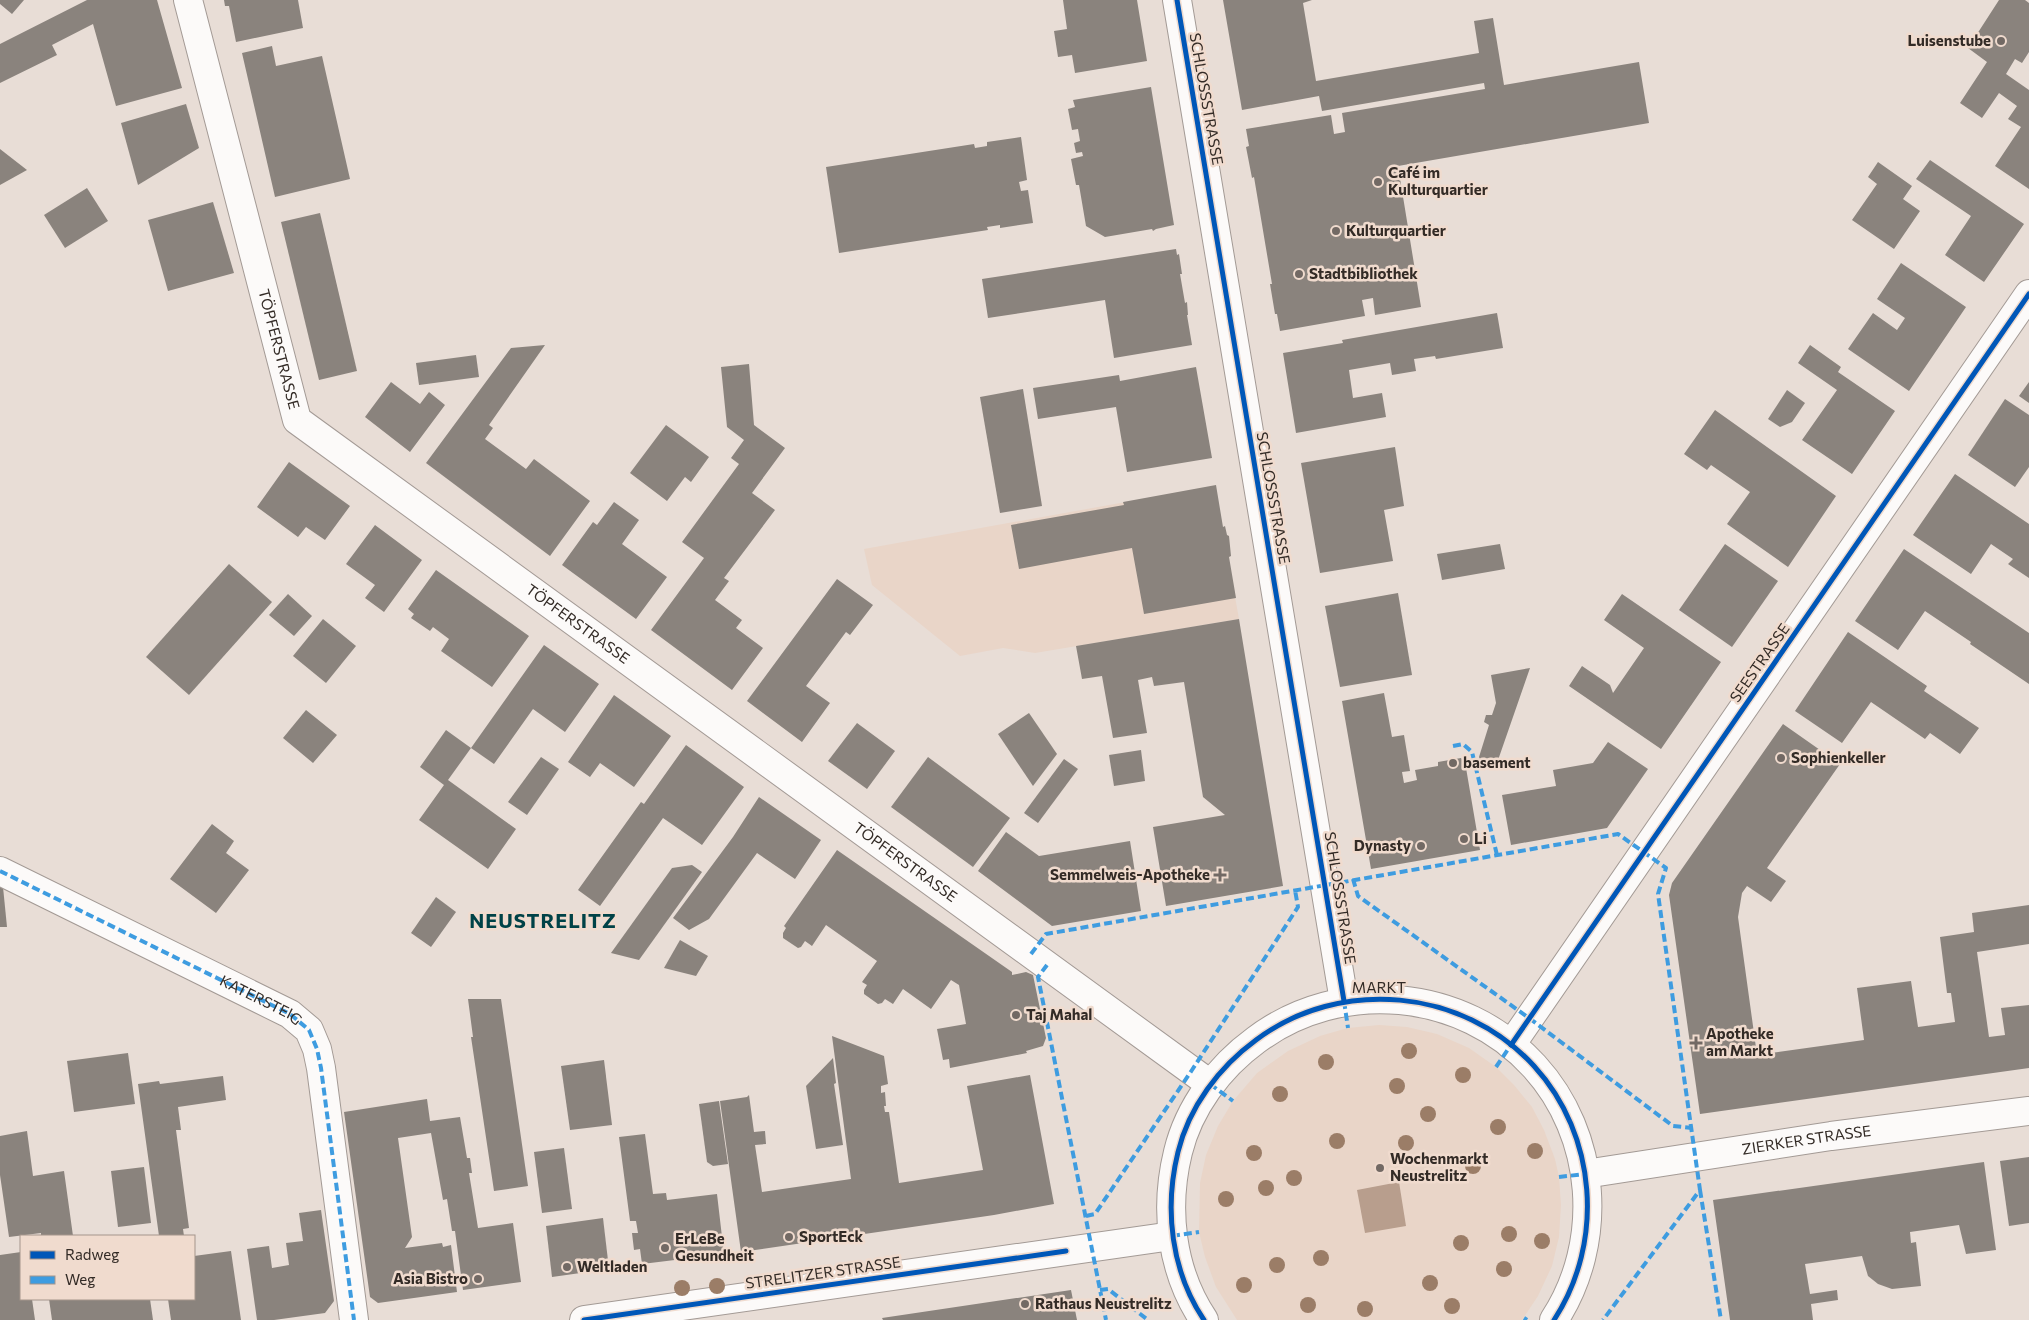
<svg xmlns="http://www.w3.org/2000/svg" width="2029" height="1320" viewBox="0 0 2029 1320" font-family="Commissioner,sans-serif">
<style>
.built{fill:#e9d5c8}
.water{fill:#b89e8d}
.building{fill:#8a837d}
.lines{fill:none;stroke-linecap:round;stroke-linejoin:round}
.minor-casing{stroke:#a39a95;stroke-width:30}
.minor{stroke:#fcfaf9;stroke-width:28}
.quiet{stroke:#3e9ce0;stroke-width:4;stroke-dasharray:8 4;stroke-linecap:butt}
.cycleway-casing{stroke:#f0dbce;stroke-width:8}
.cycleway{stroke:#0057b8;stroke-width:5}
.tree{fill:#9b7d67}
.poi-dot{fill:#726964;stroke:#f0dbce;stroke-width:2}
.labels{text-anchor:middle;stroke-width:5;stroke-linejoin:round;paint-order:stroke}
.poi-label{font-size:15px;font-weight:bold;fill:#332b26;stroke:#f0dbce;text-anchor:start}
.street-label{font-size:15px;fill:#332b26;stroke:#f0dbce}
.district-label{font-size:20px;font-weight:bold;letter-spacing:1px;fill:#004247;stroke:#f0dbce}
</style>
<rect width="100%" height="100%" fill="#e8ddd6"/>
<g class="built">
<path d="M1215,486L1239,619L1035,653L1003,648L960,656L872,585L864,549Z"/>
<path d="M1379,1025L1407,1027L1437,1034L1469,1048L1496,1067L1514,1085L1532,1107L1544,1130L1555,1159L1559,1177L1561,1205L1559,1237L1552,1266L1538,1296L1522,1320H1237L1216,1287L1205,1257L1199,1232L1200,1183L1206,1155L1218,1126L1233,1101L1257,1073L1288,1051L1320,1036L1348,1028Z"/>
</g>
<path class="water" d="M1399,1182L1406,1226L1365,1233L1357,1190Z"/>
<g class="building">
<path d="M0,0H24L12,14L0,4Z"/>
<path d="M87,0H157L182,88L116,106L93,24L52,45L57,55L0,83V44Z"/>
<path d="M224,0H298L303,28L236,42L229,6H225Z"/>
<path d="M1063,0H1137L1147,61L1075,73L1072,55L1058,57L1054,31L1067,29Z"/>
<path d="M1223,0H1312L1303,3L1316,81L1479,53L1474,21L1493,18L1504,85L1639,62L1649,123L1398,166L1421,307L1375,315L1373,298L1362,300L1365,316L1280,331L1277,314H1275L1270,284H1272L1254,177L1252,178L1246,147L1249,146L1246,129L1331,115L1334,134L1345,132L1342,113L1485,89L1484,83L1322,111L1319,96L1242,110Z"/>
<path d="M1999,0H2025L2029,3V52L2022,63L2015,59L2006,74L2029,90V189L1995,166L2021,127L2008,119L2017,106L1999,93L1982,118L1960,103L1987,62L1968,48Z"/>
<path d="M272,46L276,66L322,56L350,179L275,197L242,53Z"/>
<path d="M1151,87L1174,225L1156,229L1153,231L1152,229L1105,237L1086,226L1079,185H1076L1071,159L1083,156L1082,152L1076,153L1074,143L1080,141L1078,129L1072,130L1068,109L1075,107L1073,100Z"/>
<path d="M186,104L199,148L138,185L121,123Z"/>
<path d="M1021,137L1027,180L1019,182L1021,191L1028,190L1033,223L1000,228V225L987,227L988,230L839,253L826,167L974,144L975,148L987,146V142Z"/>
<path d="M0,149L27,170L0,185Z"/>
<path d="M1930,160L2024,224L1984,282L1945,255L1971,216L1916,179Z"/>
<path d="M1878,162L1912,186L1903,199L1920,211L1894,249L1852,220L1877,184L1868,177Z"/>
<path d="M87,188L108,221L65,248L44,215Z"/>
<path d="M213,202L234,273L168,291L148,220Z"/>
<path d="M320,213L357,371L319,380L281,222Z"/>
<path d="M1176,249L1177,255L1179,254L1182,274H1180L1185,303L1187,302L1188,315H1187L1192,345L1114,358L1105,300L988,318L982,279Z"/>
<path d="M1901,263L1966,307L1909,391L1848,349L1873,313L1897,330L1905,318L1877,299Z"/>
<path d="M1497,313L1503,348L1436,359L1435,356L1414,359L1416,371L1392,375L1390,363L1349,370L1353,398L1382,393L1386,417L1296,433L1283,353L1343,343L1342,340Z"/>
<path d="M545,345L489,425L493,428L485,439L526,469L534,459L590,501L550,556L426,463L511,348Z"/>
<path d="M1810,345L1841,367L1838,372L1895,411L1852,474L1802,440L1837,390L1798,363Z"/>
<path d="M476,355L479,377L419,385L416,363Z"/>
<path d="M749,364L754,425L785,448L752,493L775,510L724,578L729,581L715,600L742,620L736,628L763,648L732,690L651,630L704,558L682,542L739,464L731,458L744,440L727,427L721,367Z"/>
<path d="M1196,367L1212,458L1127,472L1116,407L1038,419L1033,388L1119,375L1120,381Z"/>
<path d="M391,382L420,404L429,392L445,405L410,452L365,417Z"/>
<path d="M2029,382V403L2019,396Z"/>
<path d="M1023,389L1042,506L1000,513L980,397Z"/>
<path d="M1787,390L1805,403L1792,422L1780,427L1768,419Z"/>
<path d="M2005,399L2029,415V467L2015,487L1968,455Z"/>
<path d="M1715,410L1836,496L1788,567L1727,524L1750,492L1711,465L1707,470L1684,454Z"/>
<path d="M666,425L709,457L691,482L685,477L667,501L630,473Z"/>
<path d="M1395,447L1404,506L1384,510L1393,561L1320,573L1301,463Z"/>
<path d="M289,462L350,506L325,540L306,527L298,537L257,507Z"/>
<path d="M1955,474L2029,524V578L2008,564L2013,559L1991,544L1971,574L1913,535Z"/>
<path d="M1216,485L1223,527L1225,526L1227,535L1229,536L1231,556L1229,557L1236,598L1144,614L1132,548L1019,569L1011,525L1124,505L1123,502Z"/>
<path d="M614,502L639,520L622,544L667,577L636,619L562,565L593,522L597,525Z"/>
<path d="M375,525L422,560L384,612L365,598L375,585L346,564Z"/>
<path d="M1500,544L1505,569L1442,580L1437,554Z"/>
<path d="M1725,544L1778,581L1732,647L1679,610Z"/>
<path d="M1904,549L2029,633V684L1970,644L1971,642L1925,611L1898,650L1855,621Z"/>
<path d="M229,564L272,602L189,695L146,657Z"/>
<path d="M436,570L529,636L492,687L441,651L449,639L433,627L430,631L411,618L414,614L408,609Z"/>
<path d="M837,579L873,605L850,635L846,632L806,686L830,703L802,742L747,701Z"/>
<path d="M1398,593L1412,675L1340,687L1325,606Z"/>
<path d="M288,594L312,616L294,636L269,615Z"/>
<path d="M1622,594L1721,662L1661,749L1569,686L1582,666L1610,685L1613,693L1644,648L1604,620Z"/>
<path d="M323,619L356,646L326,683L293,656Z"/>
<path d="M1239,619L1283,886L1166,906L1153,827L1225,815L1203,797L1184,682L1154,686L1152,677L1138,680L1147,733L1113,738L1102,676L1082,679L1076,646Z"/>
<path d="M1848,632L1927,686L1924,691L1979,728L1960,754L1930,733L1925,739L1871,702L1842,743L1795,711Z"/>
<path d="M544,645L599,684L565,732L533,709L494,764L471,748Z"/>
<path d="M1530,668L1497,763L1482,765L1479,757L1489,725L1484,722L1486,715H1492L1496,703L1491,675Z"/>
<path d="M1384,693L1392,737L1404,735L1410,771L1402,772L1404,783L1417,780L1415,770L1438,766V762L1461,758L1465,762L1480,850L1371,869L1342,701Z"/>
<path d="M614,695L671,736L634,787L600,763L590,777L568,762Z"/>
<path d="M306,710L337,735L313,763L283,738Z"/>
<path d="M1029,713L1057,754L1033,786L998,734Z"/>
<path d="M857,723L895,751L867,789L828,761Z"/>
<path d="M1783,724L1840,764L1767,868L1786,881L1771,902L1747,886L1742,893L1738,917L1757,1055L1864,1040L1857,988L1911,981L1918,1027L1955,1022L1951,993H1947L1940,937L1974,932L1972,913L2029,905V944L1977,952L1989,1037L2005,1035L2001,1008L2029,1005V1068L1700,1114L1669,895L1672,883Z"/>
<path d="M446,730L471,748L448,780L516,829L488,869L419,820L444,785L420,767Z"/>
<path d="M1608,742L1648,769L1607,828L1511,845L1502,795L1556,786L1553,770L1593,763Z"/>
<path d="M686,745L744,787L702,845L663,818L600,906L578,890L641,802L644,804Z"/>
<path d="M1141,750L1145,781L1114,786L1109,755Z"/>
<path d="M541,757L559,769L527,815L508,802Z"/>
<path d="M928,757L1010,818L973,867L891,807Z"/>
<path d="M1064,759L1078,769L1038,823L1024,813Z"/>
<path d="M759,797L821,840L795,879L757,853L709,919L689,930L673,918L733,837Z"/>
<path d="M212,824L234,841L226,853L249,870L216,913L170,879Z"/>
<path d="M1006,832L1039,856L1130,841L1141,911L1052,926L978,871Z"/>
<path d="M837,850L1012,972V975L1026,972L1033,975L1046,1038L1043,1046L1026,1051L1027,1053L950,1068L949,1059L943,1060L937,1029L966,1024L959,985L951,980L931,1009L903,989L893,1004L885,999L882,1003L878,1004L864,994V990L867,985L862,982L877,961L826,925L812,946L805,941L801,947L798,948L783,938V933L786,928L784,926Z"/>
<path d="M692,865L702,872L639,960L611,953L672,868Z"/>
<path d="M0,887H3L7,927H0Z"/>
<path d="M436,897L456,912L431,947L411,933Z"/>
<path d="M680,940L708,956L696,976L664,968Z"/>
<path d="M468,999H501L528,1186L494,1191L471,1037H473Z"/>
<path d="M832,1036L884,1056L888,1084L881,1086V1093L885,1092L886,1106H884L885,1112H889L899,1183L983,1170L967,1086L1030,1075L1054,1204L994,1215L741,1252L720,1101L747,1097L749,1095L754,1132L765,1131L766,1144L755,1145L762,1192L851,1179Z"/>
<path d="M128,1053L135,1104L74,1112L67,1061Z"/>
<path d="M833,1058L836,1083L834,1084L843,1145L816,1149L806,1086Z"/>
<path d="M604,1060L612,1125L570,1130L561,1066Z"/>
<path d="M223,1076L226,1100L178,1107L181,1130H176L189,1228L183,1229L184,1236H159L138,1084L159,1081L160,1084Z"/>
<path d="M427,1099L430,1121L460,1117L467,1158H470L472,1173H469L478,1228L513,1223L521,1282L463,1290L455,1231H452L447,1199L443,1200L431,1133L398,1138L412,1237L405,1248L442,1243L443,1247L451,1245L457,1292L378,1303L370,1297L344,1112Z"/>
<path d="M719,1101L728,1164L713,1166L707,1162L699,1104Z"/>
<path d="M27,1131L33,1176L64,1171L73,1236H41V1233L9,1237L0,1175V1136Z"/>
<path d="M645,1134L653,1194L666,1193L667,1200L717,1194L724,1254L642,1264L640,1249L634,1250L632,1233H638L636,1221H630L619,1137Z"/>
<path d="M564,1148L572,1209L542,1213L534,1152Z"/>
<path d="M2029,1157V1223L2009,1226L2000,1161Z"/>
<path d="M1984,1162L1996,1250L1966,1254L1959,1225L1910,1232L1911,1243L1916,1242L1921,1286L1892,1289L1878,1284L1868,1276L1862,1256L1805,1264L1810,1294L1837,1290L1838,1300L1811,1304L1813,1320H1730L1713,1200Z"/>
<path d="M144,1167L151,1223L118,1227L111,1171Z"/>
<path d="M321,1210L334,1301L325,1313L274,1320H257L247,1249L269,1246L272,1268L289,1265L286,1243L303,1241L299,1213Z"/>
<path d="M603,1218L609,1269L552,1277L546,1226Z"/>
<path d="M231,1251L241,1320H171L168,1299H194V1256Z"/>
<path d="M21,1252V1299H32L35,1320H0V1255Z"/>
<path d="M1071,1290L1077,1320H883L882,1318Z"/>
<path d="M49,1299H150L153,1320H52Z"/>
</g>
<g class="lines">
<defs>
<g id="minor">
<path id="s1" d="M188,0L297,420L1210,1084"/>
<path d="M1177,0L1344,1001"/>
<path id="s2" d="M0,871L290,1014L309,1030L317,1049L321,1068L354,1320"/>
<path d="M1511,1045L2029,294"/>
<path id="s3" d="M1585,1174L1831,1136L2029,1111"/>
<path d="M584,1320L1172,1236"/>
<path d="M1204,1320C1171,1271 1164,1209 1178,1152C1189,1107 1219,1067 1256,1040C1340,977 1463,988 1534,1066C1597,1135 1605,1242 1554,1320"/>
</g>
</defs>
<use href="#minor" class="minor-casing"/>
<use href="#minor" class="minor"/>
<g class="quiet">
<path d="M1453,746L1463,744L1472,752L1497,855"/>
<path d="M0,871L290,1014L309,1030L317,1049L321,1068L354,1320"/>
<path d="M1353,879L1358,896L1529,1018L1673,1126L1692,1128"/>
<path d="M1031,954L1046,934L1618,834L1666,868L1658,894L1700,1190L1603,1320"/>
<path d="M1047,965L1038,977L1106,1320"/>
<path d="M1344,1001L1348,1028"/>
<path d="M1496,1067L1511,1045"/>
<path d="M1210,1084L1233,1101"/>
<path d="M1559,1177L1585,1174"/>
<path d="M1700,1190L1721,1320"/>
<path d="M1086,1216L1095,1214L1192,1070L1298,907L1295,890"/>
<path d="M1172,1236L1199,1232"/>
<path d="M1100,1290L1108,1289L1148,1320"/>
<path d="M1524,1318L1527,1320"/>
</g>
<defs>
<g id="cycleway">
<path d="M1177,0L1344,1001"/>
<path d="M1511,1045L2029,294"/>
<path d="M584,1320L1066,1251"/>
<path d="M1204,1320C1171,1271 1164,1209 1178,1152C1189,1107 1219,1067 1256,1040C1340,977 1463,988 1534,1066C1597,1135 1605,1242 1554,1320"/>
</g>
</defs>
<use href="#cycleway" class="cycleway-casing"/>
<use href="#cycleway" class="cycleway"/>
</g>
<g class="tree">
<circle cx="1409" cy="1051" r="8"/>
<circle cx="1326" cy="1062" r="8"/>
<circle cx="1463" cy="1075" r="8"/>
<circle cx="1397" cy="1086" r="8"/>
<circle cx="1280" cy="1094" r="8"/>
<circle cx="1428" cy="1114" r="8"/>
<circle cx="1498" cy="1127" r="8"/>
<circle cx="1337" cy="1141" r="8"/>
<circle cx="1406" cy="1143" r="8"/>
<circle cx="1535" cy="1151" r="8"/>
<circle cx="1254" cy="1153" r="8"/>
<circle cx="1473" cy="1166" r="8"/>
<circle cx="1294" cy="1178" r="8"/>
<circle cx="1266" cy="1188" r="8"/>
<circle cx="1226" cy="1199" r="8"/>
<circle cx="1509" cy="1234" r="8"/>
<circle cx="1542" cy="1241" r="8"/>
<circle cx="1461" cy="1243" r="8"/>
<circle cx="1321" cy="1258" r="8"/>
<circle cx="1277" cy="1265" r="8"/>
<circle cx="1504" cy="1269" r="8"/>
<circle cx="1430" cy="1283" r="8"/>
<circle cx="1244" cy="1285" r="8"/>
<circle cx="717" cy="1286" r="8"/>
<circle cx="682" cy="1288" r="8"/>
<circle cx="1308" cy="1305" r="8"/>
<circle cx="1452" cy="1306" r="8"/>
<circle cx="1365" cy="1309" r="8"/>
</g>
<g class="poi-dot">
<circle cx="2001" cy="41" r="5"/>
<circle cx="1378" cy="182" r="5"/>
<circle cx="1336" cy="231" r="5"/>
<circle cx="1299" cy="274" r="5"/>
<circle cx="1781" cy="758" r="5"/>
<circle cx="1453" cy="763" r="5"/>
<circle cx="1464" cy="839" r="5"/>
<circle cx="1421" cy="846" r="5"/>
<path d="M1217.5 867.5h5v5h5v5h-5v5h-5v-5h-5v-5h5z"/>
<circle cx="1016" cy="1015" r="5"/>
<path d="M1693.5 1035.5h5v5h5v5h-5v5h-5v-5h-5v-5h5z"/>
<circle cx="1380" cy="1168" r="5"/>
<circle cx="789" cy="1237" r="5"/>
<circle cx="665" cy="1248" r="5"/>
<circle cx="567" cy="1267" r="5"/>
<circle cx="478" cy="1279" r="5"/>
<circle cx="1025" cy="1304" r="5"/>
</g>
<g class="labels">
<g class="poi-label">
<text x="1991" y="46" text-anchor="end">Luisenstube</text>
<text x="1388" y="178">Café im<tspan x="1388" dy="17">Kulturquartier</tspan></text>
<text x="1346" y="236">Kulturquartier</text>
<text x="1309" y="279">Stadtbibliothek</text>
<text x="1791" y="763">Sophienkeller</text>
<text x="1463" y="768">basement</text>
<text x="1474" y="844">Li</text>
<text x="1411" y="851" text-anchor="end">Dynasty</text>
<text x="1210" y="880" text-anchor="end">Semmelweis-Apotheke</text>
<text x="1026" y="1020">Taj Mahal</text>
<text x="1706" y="1039">Apotheke<tspan x="1706" dy="17">am Markt</tspan></text>
<text x="1390" y="1164">Wochenmarkt<tspan x="1390" dy="17">Neustrelitz</tspan></text>
<text x="799" y="1242">SportEck</text>
<text x="675" y="1244">ErLeBe<tspan x="675" dy="17">Gesundheit</tspan></text>
<text x="577" y="1272">Weltladen</text>
<text x="468" y="1284" text-anchor="end">Asia Bistro</text>
<text x="1035" y="1309">Rathaus Neustrelitz</text>
</g>
<g class="street-label">
<text transform="translate(1206 99) rotate(80)" y="5">SCHLOSSSTRASSE</text>
<text dy="5" stroke="none"><textPath href="#s1" startOffset="361">TÖPFERSTRASSE</textPath></text>
<text transform="translate(1273 498) rotate(80)" y="5">SCHLOSSSTRASSE</text>
<text dy="5" stroke="none"><textPath href="#s1" startOffset="781">TÖPFERSTRASSE</textPath></text>
<text transform="translate(1760 663) rotate(-55)" y="5">SEESTRASSE</text>
<text dy="5" stroke="none"><textPath href="#s1" startOffset="1186">TÖPFERSTRASSE</textPath></text>
<text transform="translate(1340 898) rotate(81)" y="5">SCHLOSSSTRASSE</text>
<text x="1379" y="993">MARKT</text>
<text dy="5" stroke="none"><textPath href="#s2" startOffset="291">KATERSTEIG</textPath></text>
<text dy="5" stroke="none"><textPath href="#s3" startOffset="224">ZIERKER STRASSE</textPath></text>
<text transform="translate(823 1273) rotate(-8)" y="5">STRELITZER STRASSE</text>
</g>
<g class="district-label">
<text x="543" y="928">NEUSTRELITZ</text>
</g>
</g>
<rect x="20" y="1235" width="175" height="65" fill="#f0dbce" stroke="#a4958b"/>
<rect x="30" y="1251" width="25" height="8" fill="#0057b8" stroke="#a4958b"/>
<text x="65" y="1260" font-size="15" fill="#332b26">Radweg</text>
<rect x="30" y="1276" width="25" height="8" fill="#3e9ce0" stroke="#a4958b"/>
<text x="65" y="1285" font-size="15" fill="#332b26">Weg</text>
</svg>
